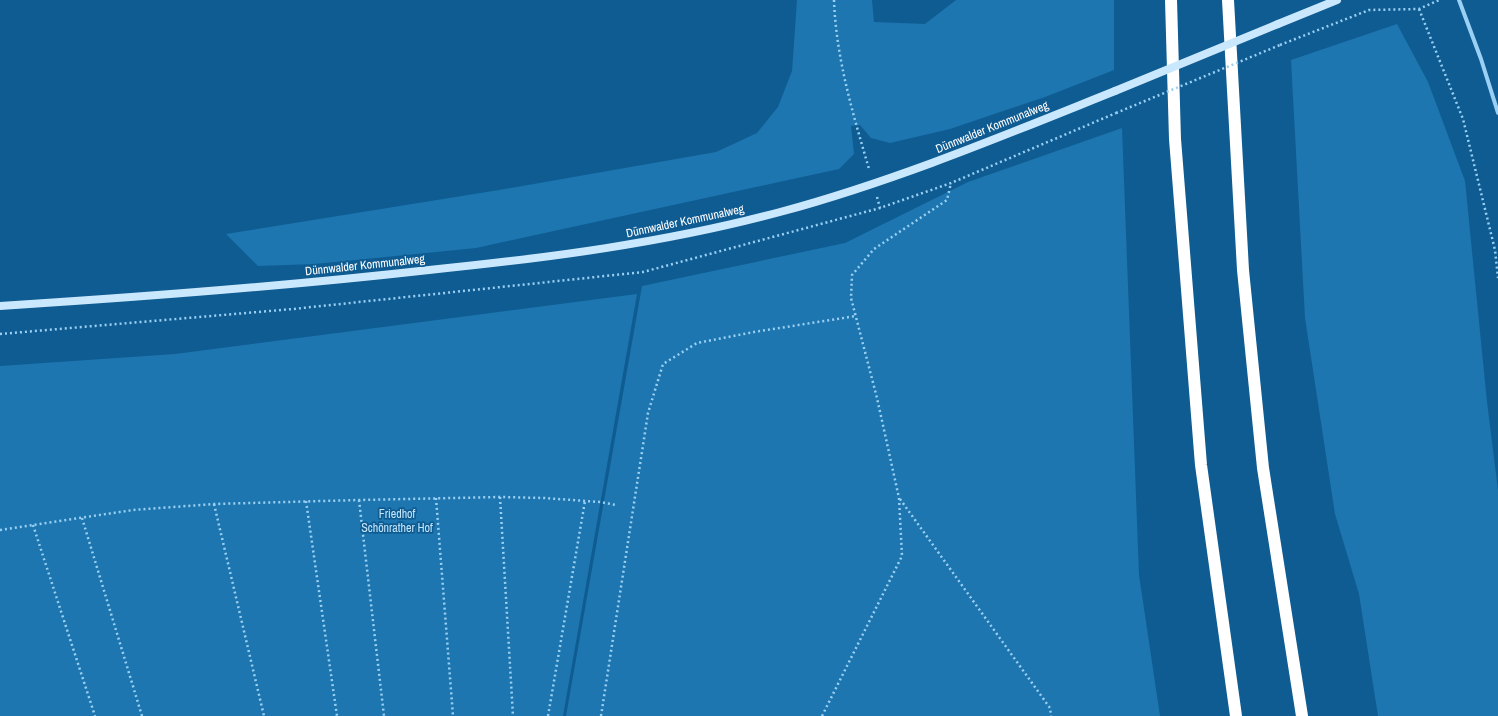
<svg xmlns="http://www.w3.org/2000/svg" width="1498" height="716" viewBox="0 0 1498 716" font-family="'Archivo Narrow',sans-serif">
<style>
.green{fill:#1d76b0}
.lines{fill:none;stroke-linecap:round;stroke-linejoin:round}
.path{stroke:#9ad0f4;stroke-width:2.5;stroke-dasharray:2 3;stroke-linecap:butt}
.street{stroke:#9ad0f4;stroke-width:4}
.secondary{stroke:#cae8fd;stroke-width:8}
.highway{stroke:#fff;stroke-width:12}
.path-bridge{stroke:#9ad0f4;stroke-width:2.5;stroke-dasharray:2 3;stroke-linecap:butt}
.secondary-bridge{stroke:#cae8fd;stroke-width:8}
.labels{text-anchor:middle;stroke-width:3.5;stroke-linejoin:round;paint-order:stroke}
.street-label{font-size:12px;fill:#fff;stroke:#0f5c92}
.park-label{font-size:12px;fill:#c2e6fe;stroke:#0f5c92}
</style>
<rect width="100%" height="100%" fill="#0f5c92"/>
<g class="green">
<path d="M797,0H872L874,22L925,24L956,0H1114V70L1045,97L950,129L890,143L871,138L860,125L851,126L854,154L839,169L476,248L315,264L258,266L226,234L499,190L716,152L757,133L778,107L792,71Z"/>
<path d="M1397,24L1428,82L1465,181L1487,402L1498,490V716H1378L1359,594L1335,514L1305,318L1291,60Z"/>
<path d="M1122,128L1139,575L1160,716H566L642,286L845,243L968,182Z"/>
<path d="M637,294L563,716H0V366L175,354Z"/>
</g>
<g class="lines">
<g class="path">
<path d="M834,0C836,58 853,114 869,169"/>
<path d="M1419,9L1463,119L1495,250L1498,278"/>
<path d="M1280,45L1369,10L1419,9L1439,0"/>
<path d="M877,197L880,208"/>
<path d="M0,334L293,309L643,272L880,208L951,183L1116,113"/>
<path d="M500,497L513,716"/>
<path d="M436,498L453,716"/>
<path d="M900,499L1050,708L1051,716"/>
<path d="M359,500L384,716"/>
<path d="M306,501L337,716"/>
<path d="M214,504L264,716"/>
<path d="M82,518L142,716"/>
<path d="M33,525L95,716"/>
<path d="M0,530L133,510L214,504L359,500L500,497L544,498L600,502L616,505"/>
<path d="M548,716L585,501"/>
<path d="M601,716L648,413L663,364L697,343L754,332L856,316"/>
<path d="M822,716L902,556L899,498L877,398L851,298L852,275L874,249L947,200L951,183"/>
</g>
<path class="street" d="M1459,0L1481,59L1498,113"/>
<g class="secondary">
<path d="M1278,24L1337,0"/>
<path d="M0,306C143,297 287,286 429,270C547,258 665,243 780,212C895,181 1005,135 1115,91"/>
</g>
<g class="highway">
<path d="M1171,0L1175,139L1201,465L1236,716"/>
<path d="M1228,0L1243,270L1263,468L1302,716"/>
</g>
<path class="path-bridge" d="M1116,113L1280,45"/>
<path class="secondary-bridge" d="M1115,91L1278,24"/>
</g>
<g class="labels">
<g class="street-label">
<text transform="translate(992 127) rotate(-22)" y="4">Dünnwalder Kommunalweg</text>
<text transform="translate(685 221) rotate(-12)" y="4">Dünnwalder Kommunalweg</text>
<text transform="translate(365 265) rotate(-6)" y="4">Dünnwalder Kommunalweg</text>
</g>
<g class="park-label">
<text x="397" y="518">Friedhof<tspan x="397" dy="14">Schönrather Hof</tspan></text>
</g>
</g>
</svg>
